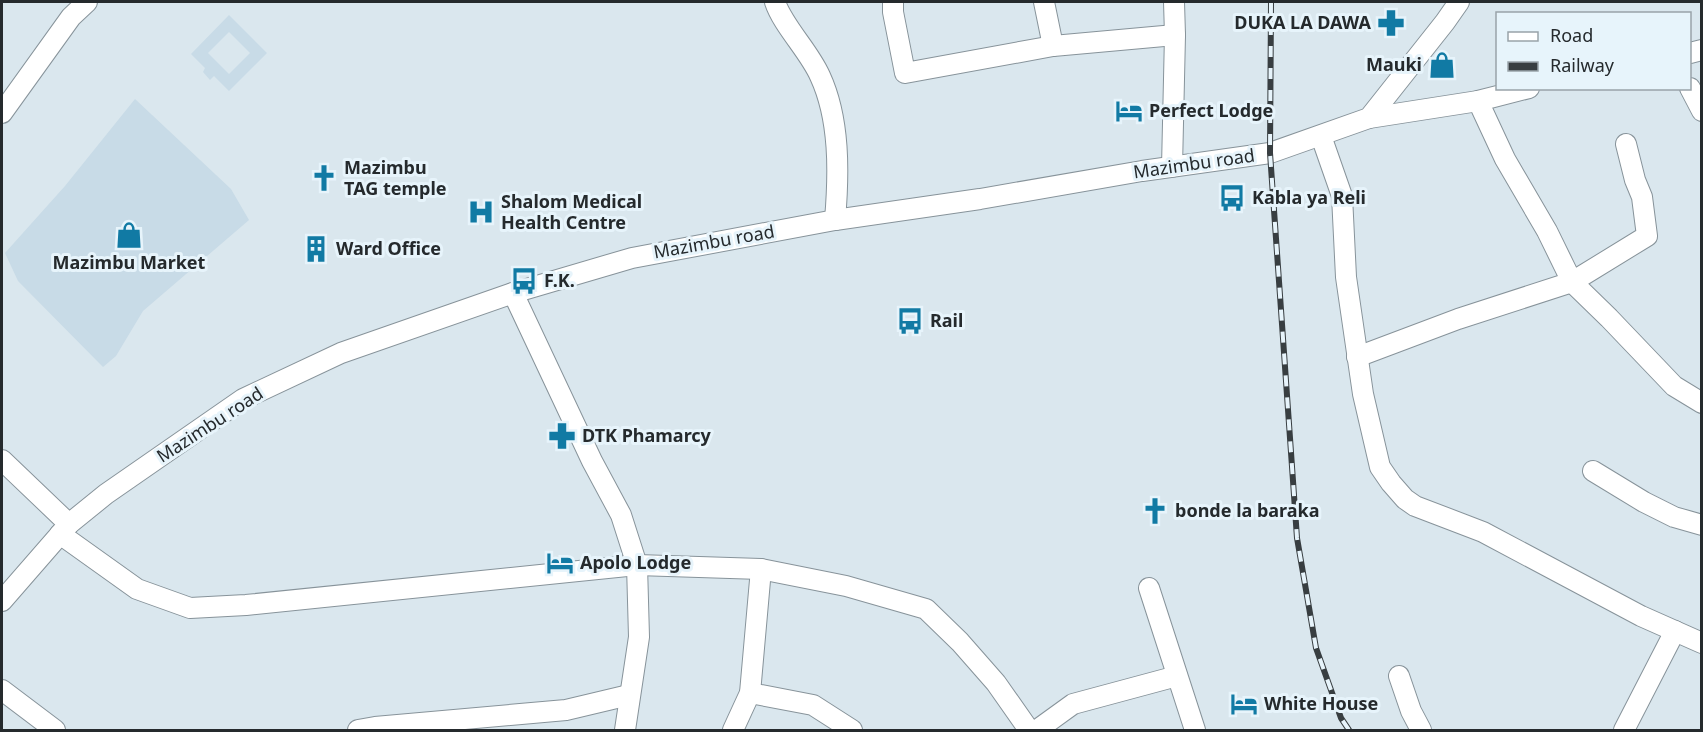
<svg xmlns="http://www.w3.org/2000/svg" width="1703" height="732" viewBox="0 0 1703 732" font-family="'Noto Sans',sans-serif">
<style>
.built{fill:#c8dbe7;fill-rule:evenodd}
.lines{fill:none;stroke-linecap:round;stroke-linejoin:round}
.minor-casing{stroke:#87939a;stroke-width:22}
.minor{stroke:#fff;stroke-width:20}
.rail-casing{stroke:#383e41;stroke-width:6}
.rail{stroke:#e7f4fb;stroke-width:4;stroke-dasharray:11;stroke-linecap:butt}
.labels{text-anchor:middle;stroke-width:6;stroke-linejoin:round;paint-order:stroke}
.poi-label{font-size:18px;font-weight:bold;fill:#252a2d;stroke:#e7f4fb;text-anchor:start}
.street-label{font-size:18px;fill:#252a2d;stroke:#e7f4fb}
</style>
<rect width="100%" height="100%" fill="#dae7ee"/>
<g class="built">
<path d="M229,15L267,53L229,91L214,76L210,80L203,72L205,68L191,54ZM229,32L250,53L229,74L208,53Z"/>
<path d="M135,99L231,189L249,220L143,311L116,356L103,367L18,281L5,253L65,186Z"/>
</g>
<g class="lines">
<defs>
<g id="minor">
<path d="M775,2C783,26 809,51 820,76C840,119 839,173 835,220"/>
<path d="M893,2V12L905,73L1053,46L1175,35"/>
<path d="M1044,2L1053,46"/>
<path d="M1690,53L1702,50"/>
<path d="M1690,88L1702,111"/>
<path d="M1478,101L1505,159L1547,231L1572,282L1609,318L1674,386L1702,403"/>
<path d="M2,113L71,17L87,2"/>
<path d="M1369,118L1478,101L1529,88"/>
<path d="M1321,136L1342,196L1346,277L1363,394L1380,467L1391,483L1405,499L1415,506L1483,532L1641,616L1702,643"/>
<path d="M1172,167L1175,35L1174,2"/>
<path d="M513,293L592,461L621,515L637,565L639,637L625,730"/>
<path d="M1357,357L1458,319L1572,282L1647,236L1642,197L1635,180L1626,144"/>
<path d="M2,460L69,524"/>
<path d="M1593,471L1644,502L1674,517L1702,525"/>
<path d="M60,534L137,589L190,608L246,605L637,565L761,569L846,586L926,609L960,642L996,683L1029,730"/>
<path d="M1149,588L1195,730"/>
<path d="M2,601L69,524L106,494L243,399L341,353L513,293L632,258L835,220L980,199L1142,171L1270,153L1369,118L1445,22L1459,2"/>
<path d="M1399,676L1411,711L1421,730"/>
<path d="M2,690L55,730"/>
<path d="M750,693L813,705L852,730"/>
<path d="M358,730L375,727L566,710L629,695"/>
<path d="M733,730L750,693L761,569"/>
<path d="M1037,730L1073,704L1177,676"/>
<path d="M1624,730L1675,631"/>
</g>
</defs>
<use href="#minor" class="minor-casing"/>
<use href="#minor" class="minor"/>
<defs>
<path id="rail" d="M1271,2L1270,153L1297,538L1316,648L1341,718L1349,730"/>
</defs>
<use href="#rail" class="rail-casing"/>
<use href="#rail" class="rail"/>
</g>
<defs>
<symbol id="pharmacy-bare" viewBox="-9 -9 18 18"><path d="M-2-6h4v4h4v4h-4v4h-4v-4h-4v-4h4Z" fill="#117aa4" stroke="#e7f4fb" stroke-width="2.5" paint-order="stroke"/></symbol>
<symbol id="shop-bare" viewBox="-9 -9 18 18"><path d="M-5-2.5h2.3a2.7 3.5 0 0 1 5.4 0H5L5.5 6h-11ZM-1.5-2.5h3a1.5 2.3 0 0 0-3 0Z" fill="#117aa4" stroke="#e7f4fb" stroke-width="2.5" paint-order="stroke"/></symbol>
<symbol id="hotel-bare" viewBox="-9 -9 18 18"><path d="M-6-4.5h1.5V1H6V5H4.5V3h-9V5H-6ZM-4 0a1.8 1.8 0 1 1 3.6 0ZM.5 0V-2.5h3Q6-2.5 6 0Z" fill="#117aa4" stroke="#e7f4fb" stroke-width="2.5" paint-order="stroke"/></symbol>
<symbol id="church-bare" viewBox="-9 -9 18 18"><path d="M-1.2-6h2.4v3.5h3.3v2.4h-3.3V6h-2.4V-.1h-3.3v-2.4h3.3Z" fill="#117aa4" stroke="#e7f4fb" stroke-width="2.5" paint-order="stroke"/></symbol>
<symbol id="bus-bare" viewBox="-9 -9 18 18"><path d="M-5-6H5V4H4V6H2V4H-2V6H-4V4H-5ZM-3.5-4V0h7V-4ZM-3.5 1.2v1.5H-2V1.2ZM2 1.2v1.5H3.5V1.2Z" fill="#117aa4" stroke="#e7f4fb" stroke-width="2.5" paint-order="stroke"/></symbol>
<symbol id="hospital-bare" viewBox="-9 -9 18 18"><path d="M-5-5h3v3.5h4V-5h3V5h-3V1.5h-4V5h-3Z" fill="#117aa4" stroke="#e7f4fb" stroke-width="2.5" paint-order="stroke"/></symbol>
<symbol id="building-bare" viewBox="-9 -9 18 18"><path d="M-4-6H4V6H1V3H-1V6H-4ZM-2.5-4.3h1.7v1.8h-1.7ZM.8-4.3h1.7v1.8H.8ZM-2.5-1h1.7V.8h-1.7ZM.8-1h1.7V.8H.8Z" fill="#117aa4" stroke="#e7f4fb" stroke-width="2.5" paint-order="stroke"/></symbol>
</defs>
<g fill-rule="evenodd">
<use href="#pharmacy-bare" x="1372" y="4" width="38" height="38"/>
<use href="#shop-bare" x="1423" y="46" width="38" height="38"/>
<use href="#hotel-bare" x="1110" y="92" width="38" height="38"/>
<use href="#church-bare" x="305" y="159" width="38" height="38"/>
<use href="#bus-bare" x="1213" y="179" width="38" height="38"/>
<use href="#hospital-bare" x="462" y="193" width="38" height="38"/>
<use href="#shop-bare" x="110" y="216" width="38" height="38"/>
<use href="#building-bare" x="297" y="230" width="38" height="38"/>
<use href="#bus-bare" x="505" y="262" width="38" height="38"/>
<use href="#bus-bare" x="891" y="302" width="38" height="38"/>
<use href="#pharmacy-bare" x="543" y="417" width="38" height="38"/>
<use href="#church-bare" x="1136" y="492" width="38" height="38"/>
<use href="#hotel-bare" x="541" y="544" width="38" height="38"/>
<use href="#hotel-bare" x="1225" y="685" width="38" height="38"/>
</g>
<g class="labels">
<g class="poi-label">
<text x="1371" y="29" text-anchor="end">DUKA LA DAWA</text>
<text x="1422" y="71" text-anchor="end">Mauki</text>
<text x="1149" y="117">Perfect Lodge</text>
<text x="344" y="174">Mazimbu<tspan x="344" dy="21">TAG temple</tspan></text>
<text x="1252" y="204">Kabla ya Reli</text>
<text x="501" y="208">Shalom Medical<tspan x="501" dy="21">Health Centre</tspan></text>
<text x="336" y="255">Ward Office</text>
<text x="129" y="269" text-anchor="middle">Mazimbu Market</text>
<text x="544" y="287">F.K.</text>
<text x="930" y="327">Rail</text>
<text x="582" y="442">DTK Phamarcy</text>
<text x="1175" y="517">bonde la baraka</text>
<text x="580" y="569">Apolo Lodge</text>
<text x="1264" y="710">White House</text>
</g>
<g class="street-label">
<text transform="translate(1194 164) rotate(-8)" y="6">Mazimbu road</text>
<text transform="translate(714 242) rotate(-10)" y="6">Mazimbu road</text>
<text transform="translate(210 425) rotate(-33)" y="6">Mazimbu road</text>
</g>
</g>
<rect width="1703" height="732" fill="none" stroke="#252a2d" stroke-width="6"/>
<rect x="1496" y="12" width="195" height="78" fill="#e7f4fb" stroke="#99a3a9" stroke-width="1.5"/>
<rect x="1508" y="32" width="30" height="9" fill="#ffffff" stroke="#99a3a9" stroke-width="1.5"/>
<text x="1550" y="42" font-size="18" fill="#252a2d">Road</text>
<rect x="1508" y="62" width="30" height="9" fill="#383e41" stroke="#99a3a9" stroke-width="1.5"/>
<text x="1550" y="72" font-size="18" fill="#252a2d">Railway</text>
</svg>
